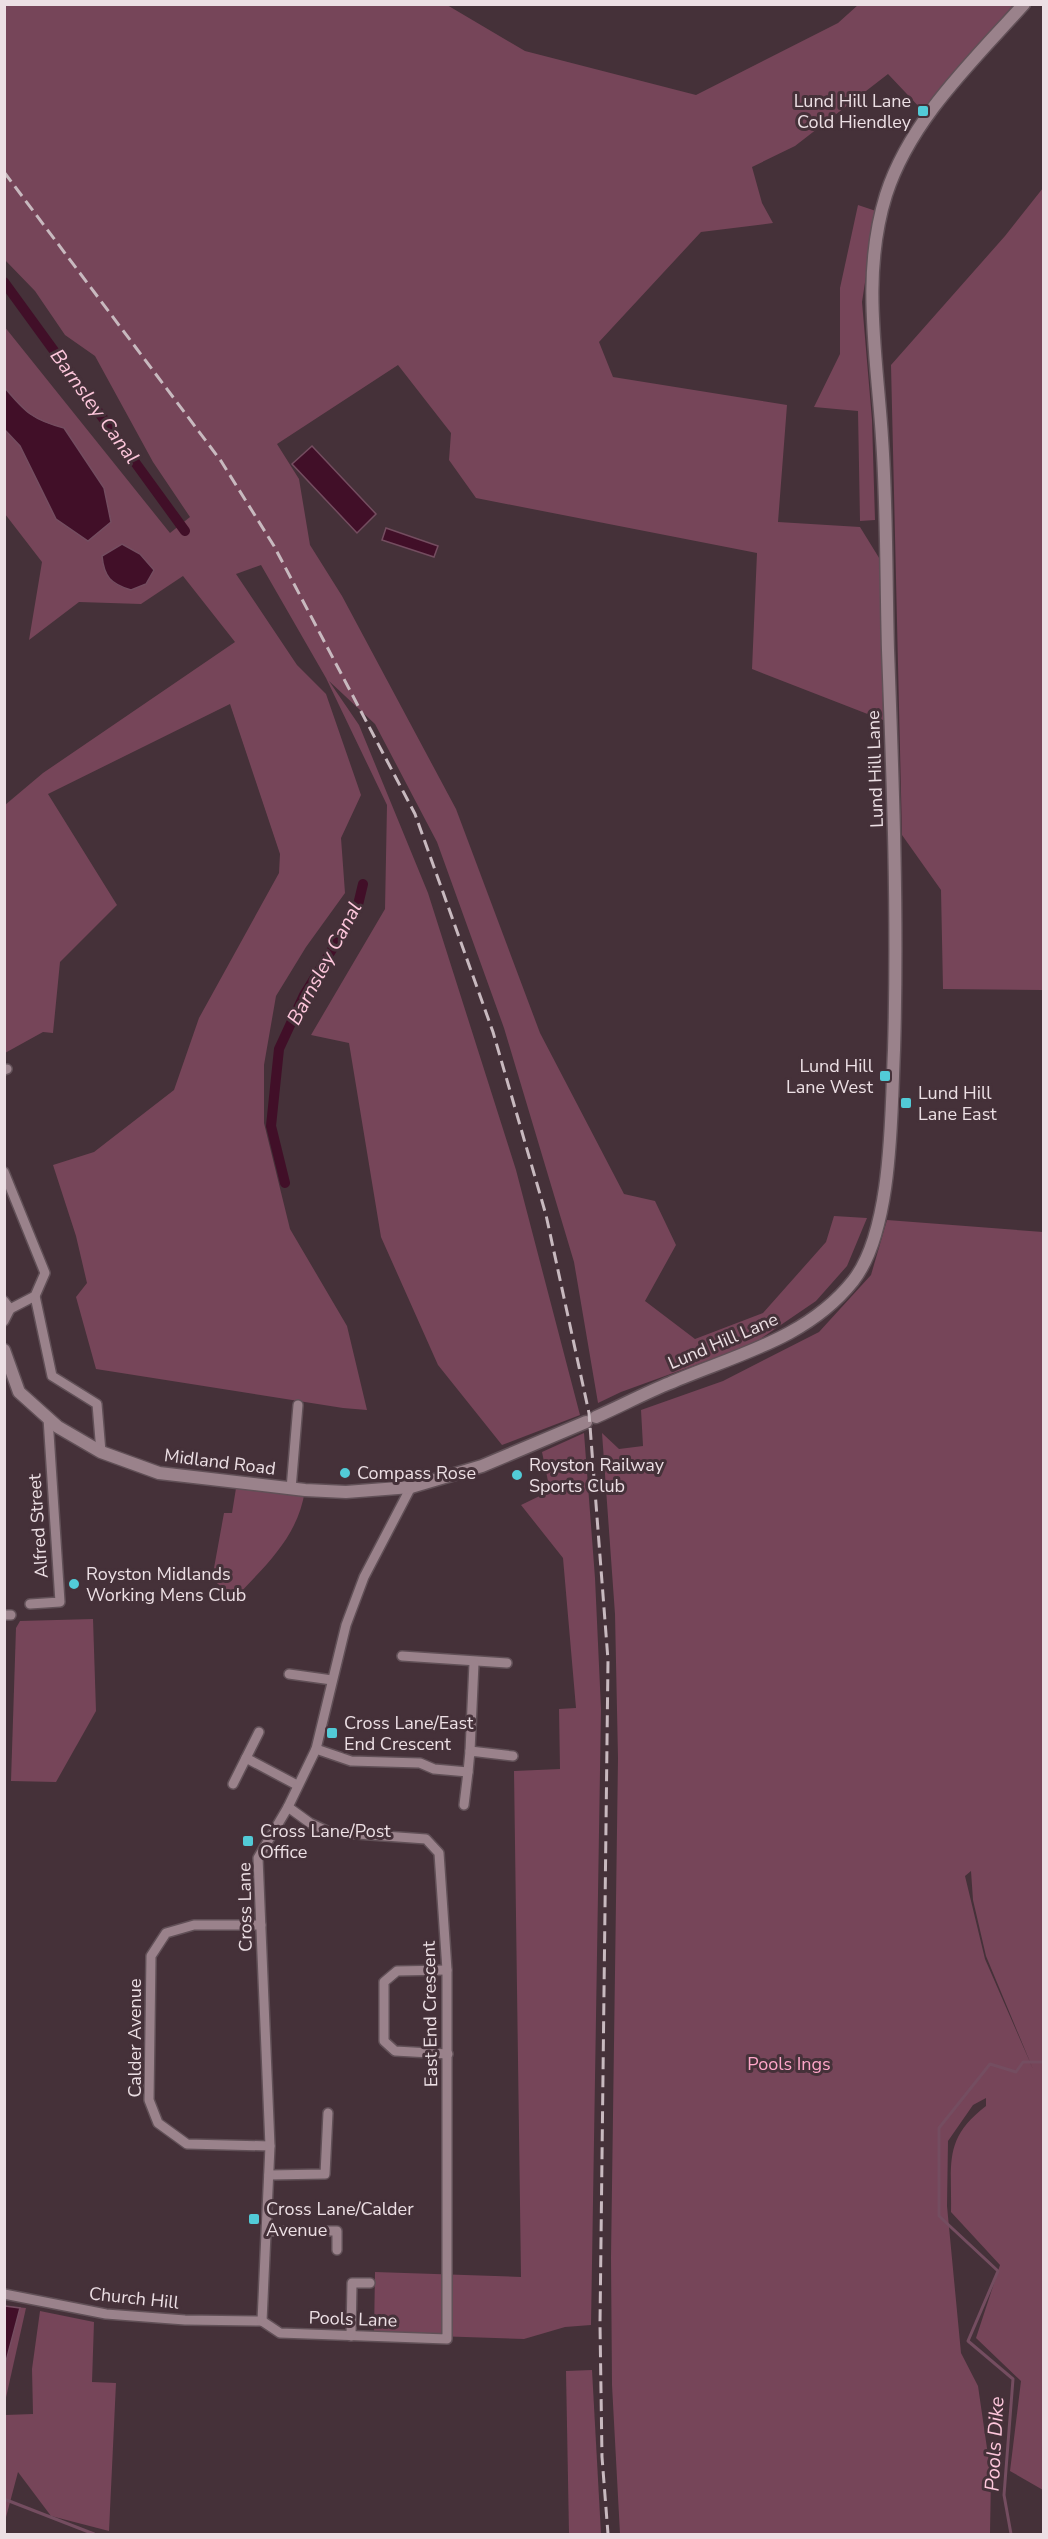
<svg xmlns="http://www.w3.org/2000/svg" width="1048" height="2539" viewBox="0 0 1048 2539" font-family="'Nunito Sans',sans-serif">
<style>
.green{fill:#764559;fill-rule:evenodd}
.water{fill:#410f28;stroke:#744d60;stroke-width:1.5}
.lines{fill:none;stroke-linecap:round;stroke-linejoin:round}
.stream{stroke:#744d60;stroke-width:3}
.canal{stroke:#410f28;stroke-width:10}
.minor-casing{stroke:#615057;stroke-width:12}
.secondary-casing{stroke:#615057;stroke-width:15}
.minor{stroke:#9a828b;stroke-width:9}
.secondary{stroke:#9a828b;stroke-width:12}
.rail{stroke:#c8b9bf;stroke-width:3;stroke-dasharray:12 6;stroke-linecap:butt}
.poi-dot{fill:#52cbd7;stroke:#453139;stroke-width:2}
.labels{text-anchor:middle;stroke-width:6;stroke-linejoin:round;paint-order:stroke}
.poi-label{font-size:18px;fill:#ecdfe4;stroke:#453139;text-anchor:start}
.street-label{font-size:18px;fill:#ecdfe4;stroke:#453139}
.park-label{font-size:18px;fill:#fea6c9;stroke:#453139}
.water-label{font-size:20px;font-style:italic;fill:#fec7dc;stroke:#453139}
</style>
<rect width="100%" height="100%" fill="#453139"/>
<g class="green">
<path d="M5,5H447L525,51L696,95L838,23L858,5H1013L923,111L888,74L795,146L752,167L762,203L773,223L701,232L599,342L613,377L787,405L778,522L860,527L881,561L883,720L752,669L757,553L476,498L449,460L451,433L398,365L277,444L299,479L310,545L342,596L456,809L540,1033L624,1194L655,1201L676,1245L645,1301L695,1339L763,1313L826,1242L834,1216L867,1218L847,1266L816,1301L753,1344L621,1392L598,1403L574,1262L504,1028L437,842L375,724L329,681L359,725L428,893L516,1170L580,1415L502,1445L438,1365L381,1237L349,1043L311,1035L385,909L387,805L326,678L261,565L236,574L297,665L326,694L361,795L341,838L345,893L306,947L276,996L264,1065V1123L290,1229L347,1326L367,1410L343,1408L96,1369L76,1297L87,1283L76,1236L53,1165L94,1152L174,1090L199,1018L279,873L280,854L230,704L48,794L117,905L60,962L53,1033L43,1032L5,1053V805L43,773L235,642L183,576L141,604L79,602L29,640L42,562L5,514L4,326L170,533L190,517L153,462L95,356L65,335L35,291L5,260Z"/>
<path d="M1043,188V990L943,989L941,890L902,835L891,365L1005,236Z"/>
<path d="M858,205L876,211L862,302L872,420L875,520L860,521L858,411L814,407L840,354V288Z"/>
<path d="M887,1220L1043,1232V2490L1010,2471L1021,2381L976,2338L1000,2265L951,2212C952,2163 943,2139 986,2106V2098L973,2105L948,2141L947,2206L961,2353L978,2386L991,2476L990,2534H620L612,2385L611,2257L618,1758L615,1614L602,1433L619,1449L643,1446L641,1410L723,1381L819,1332L871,1275ZM971,1871L973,1900L986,1956L1033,2069L985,1959L965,1876Z"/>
<path d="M584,1433L595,1578L601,1709L591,2325L565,2327L524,2339L374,2334L375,2272L521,2277L514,1771L560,1769L559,1709L576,1708L563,1558L521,1505L550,1491L542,1452Z"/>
<path d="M237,1482L305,1490C298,1537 266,1565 235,1598L212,1579L224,1513H232Z"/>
<path d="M93,1619L96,1711L56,1782L11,1781L16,1628L20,1621Z"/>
<path d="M5,2306L26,2308L5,2402Z"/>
<path d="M40,2311L94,2322L92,2382L116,2383L109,2531L51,2516L18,2472L5,2521V2415L33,2414L32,2369Z"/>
<path d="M592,2370L601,2534H569L566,2371Z"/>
</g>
<g class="water">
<path d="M5,388C25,412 33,420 64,428L104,488L111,522L88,541L56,519L20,446L5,430Z"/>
<path d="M312,446L376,514L357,533L292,464Z"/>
<path d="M386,528L438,546L434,557L382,540Z"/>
<path d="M122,544L140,554L154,570L146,584L131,590C111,584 104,577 102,556Z"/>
<path d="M5,2306L20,2308L5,2365L4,2306Z"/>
</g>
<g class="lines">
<g class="stream">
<path d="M4,2499L94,2534"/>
<path d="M1011,2534L1004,2495L1013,2379L968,2341L998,2271L939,2216V2128L990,2064L1016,2072L1023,2062H1044"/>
</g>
<g class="canal">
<path d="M4,282L185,531"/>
<path d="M285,1183L271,1126L279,1049L304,995L357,909L363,884"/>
</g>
<defs>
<g id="minor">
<path d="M4,1070L7,1069"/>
<path d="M4,1172L45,1273L35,1296L10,1309"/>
<path d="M35,1296L52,1376L97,1404L101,1452"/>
<path d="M4,1301L10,1309L4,1321"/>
<path d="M291,1489L298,1405"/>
<path d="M30,1604L60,1602L48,1418"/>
<path d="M4,1615H11"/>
<path d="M402,1656L507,1663"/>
<path d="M289,1674L332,1680"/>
<path d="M316,1749L351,1761L420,1763L434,1769L468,1772L470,1751L513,1756"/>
<path d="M470,1751L474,1663"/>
<path d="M246,1758L297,1785"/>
<path d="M233,1784L259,1732"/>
<path d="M464,1805L468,1772"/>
<path d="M261,1925H194L166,1933L151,1956L149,2100L158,2123L187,2144L270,2146"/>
<path d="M447,1970L397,1971L384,1982V2041L395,2051L448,2054"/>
<path d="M269,2175L325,2174L328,2113"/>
<path d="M268,2231H337V2250"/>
<path d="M4,2294L106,2314L185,2320L262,2321"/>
<path d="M262,2321L270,2146L258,1858L288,1807L316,1749L346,1625L364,1577L411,1487"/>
<path d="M262,2321L280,2333L447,2339V1970L439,1853L426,1839L329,1832L310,1823L288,1807"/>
<path d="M351,2336L352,2283H370"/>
</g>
<g id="secondary">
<path d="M4,1350L19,1392L58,1427L101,1452L159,1473L305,1490L346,1492L411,1487L482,1466L586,1422"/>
<path d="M596,1417C621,1406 645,1393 670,1383C735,1355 807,1339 853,1281C893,1230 891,1113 894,1050C898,917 893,784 888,650C886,580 887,509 882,438C877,357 861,275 886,195C910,120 972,62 1024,4"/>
</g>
</defs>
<use href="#minor" class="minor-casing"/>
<use href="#secondary" class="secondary-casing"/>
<use href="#minor" class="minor"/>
<use href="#secondary" class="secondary"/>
<path class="rail" d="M4,172L221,461L274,546L415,814L493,1032L546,1215L589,1413L608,1660L600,2324L602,2457L608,2534"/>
</g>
<g class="poi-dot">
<rect x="917" y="105" width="12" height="12" rx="3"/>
<rect x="879" y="1070" width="12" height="12" rx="3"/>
<rect x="900" y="1097" width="12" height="12" rx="3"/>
<circle cx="345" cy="1473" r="6"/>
<circle cx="517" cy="1475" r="6"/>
<circle cx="74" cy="1584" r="6"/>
<rect x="326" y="1727" width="12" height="12" rx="3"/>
<rect x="242" y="1835" width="12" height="12" rx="3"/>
<rect x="248" y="2213" width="12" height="12" rx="3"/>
</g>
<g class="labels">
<g class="poi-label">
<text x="911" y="107" text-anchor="end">Lund Hill Lane<tspan x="911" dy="21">Cold Hiendley</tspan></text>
<text x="873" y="1072" text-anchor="end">Lund Hill<tspan x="873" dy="21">Lane West</tspan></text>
<text x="918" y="1099">Lund Hill<tspan x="918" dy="21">Lane East</tspan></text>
<text x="529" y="1471">Royston Railway<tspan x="529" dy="21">Sports Club</tspan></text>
<text x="357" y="1479">Compass Rose</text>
<text x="86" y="1580">Royston Midlands<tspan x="86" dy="21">Working Mens Club</tspan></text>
<text x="344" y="1729">Cross Lane/East<tspan x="344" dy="21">End Crescent</tspan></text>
<text x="260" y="1837">Cross Lane/Post<tspan x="260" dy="21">Office</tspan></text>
<text x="266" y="2215">Cross Lane/Calder<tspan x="266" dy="21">Avenue</tspan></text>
</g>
<g class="street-label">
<text transform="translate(875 769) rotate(-92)" y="6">Lund Hill Lane</text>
<text transform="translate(723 1341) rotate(-23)" y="6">Lund Hill Lane</text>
<text transform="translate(220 1462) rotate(7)" y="6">Midland Road</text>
<text transform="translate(38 1526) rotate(-94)" y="6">Alfred Street</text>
<text transform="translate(245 1907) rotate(-91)" y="6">Cross Lane</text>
<text transform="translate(430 2014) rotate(-91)" y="6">East End Crescent</text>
<text transform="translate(135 2038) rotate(-90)" y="6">Calder Avenue</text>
<text transform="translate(134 2298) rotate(6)" y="6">Church Hill</text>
<text transform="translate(353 2319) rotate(2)" y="6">Pools Lane</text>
</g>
<g class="park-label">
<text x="789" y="2070">Pools Ings</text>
</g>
<g class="water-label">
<text transform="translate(95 406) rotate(54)" y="7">Barnsley Canal</text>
<text transform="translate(324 963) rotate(-62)" y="7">Barnsley Canal</text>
<text transform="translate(994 2444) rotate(-87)" y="7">Pools Dike</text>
</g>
</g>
<rect width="1048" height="2539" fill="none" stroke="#ecdfe4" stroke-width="12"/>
</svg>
